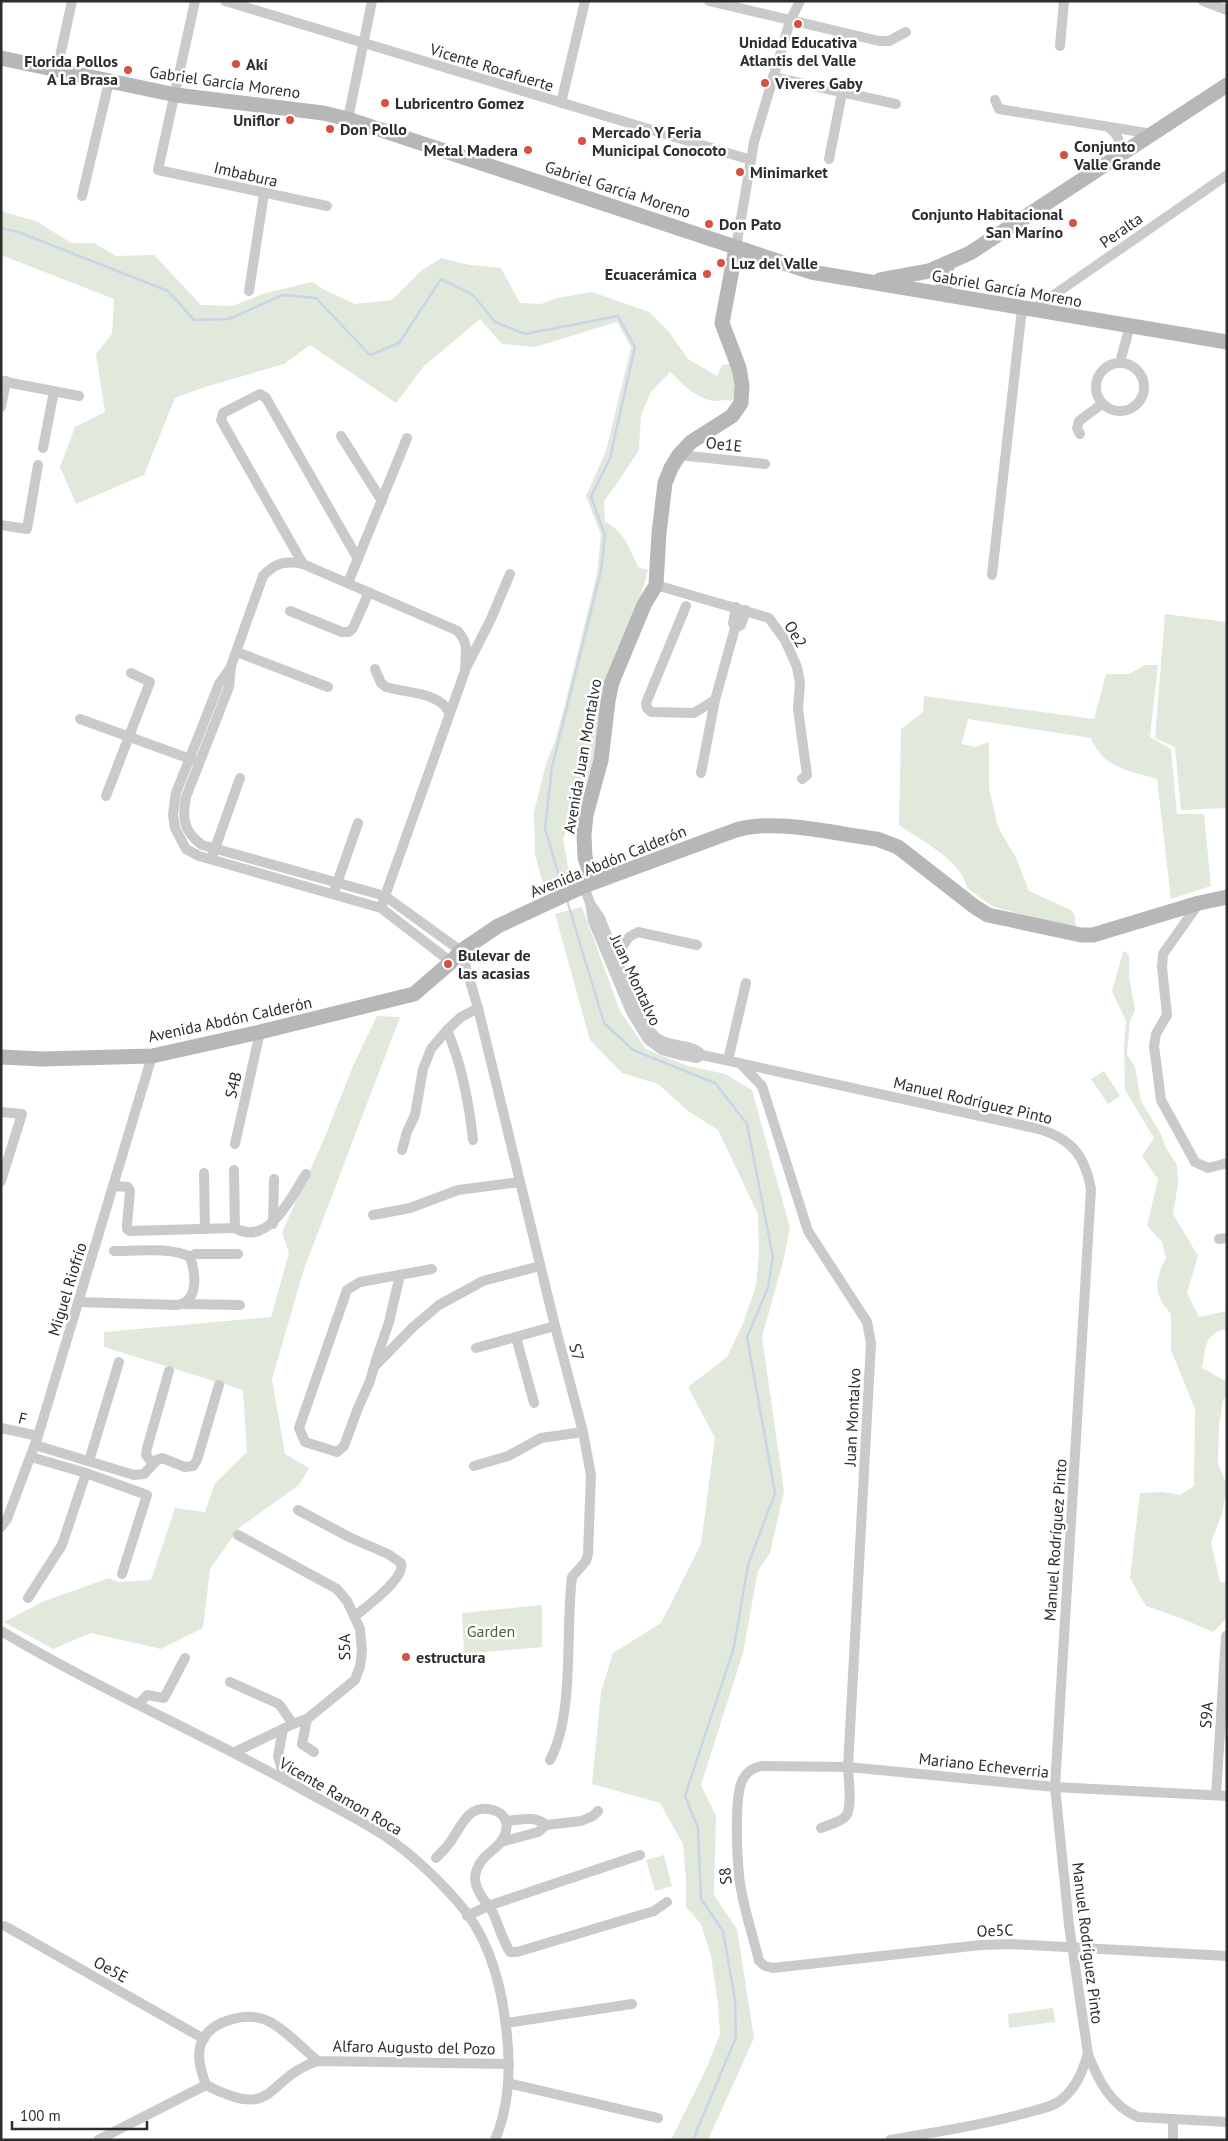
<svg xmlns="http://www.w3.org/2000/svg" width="1228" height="2141" viewBox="0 0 1228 2141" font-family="'PT Sans',sans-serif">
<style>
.green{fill:#e0e9db}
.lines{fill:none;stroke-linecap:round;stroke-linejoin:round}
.stream{stroke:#c9d5e7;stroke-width:2.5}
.street{stroke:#cacaca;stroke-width:10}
.secondary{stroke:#b7b7b7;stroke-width:15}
.poi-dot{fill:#d4523e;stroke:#fff;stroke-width:2}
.labels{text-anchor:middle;stroke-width:5;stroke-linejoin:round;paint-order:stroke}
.poi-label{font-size:16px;font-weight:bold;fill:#2d2d2d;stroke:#fff;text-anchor:start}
.street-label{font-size:16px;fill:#2d2d2d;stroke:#fff}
.park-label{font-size:16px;fill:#48643f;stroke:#fff}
</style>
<rect width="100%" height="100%" fill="#fff"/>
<g class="green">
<path d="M1,211L38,222L71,243H94L116,256L154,255L201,305L233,306L265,293L312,282L325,290L355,304L392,300L422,270L441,258L470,265L501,268L520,303L541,304L557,298L592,292L649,312L669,332L688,359L717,376L722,365L731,364L736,396L731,401C726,399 721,401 715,401C696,399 683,384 670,372L651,392L641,415L639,450L614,488L604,501L605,521C626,535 628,545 638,567L648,570L594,762L563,839L571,883L553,893L544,888L535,854L534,812L547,760L554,744L564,708L597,574L601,535L586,496L606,451L631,347L617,322L535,347L502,344L480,319L424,366L396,403L310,345L284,364L205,387L175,398L144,475L76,504L60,467L75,427L105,412L96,354L112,334L114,299L1,255Z"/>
<path d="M1165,614L1227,622V808L1181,810L1175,747L1155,738Z"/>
<path d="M1145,665H1158L1150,737L1171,749L1177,814H1204L1211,886L1171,899L1157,779C1128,770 1104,769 1091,738L968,719L962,744L975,747L989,742V788L998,827L1016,858L1029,891L1071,910L1075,916L1076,927L1030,917L992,906L967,888C961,859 921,841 899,825L901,729L923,712L924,696L1094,719L1106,674H1129Z"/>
<path d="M582,907L620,1011L646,1049L685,1065L725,1074L752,1090L790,1228L784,1258L762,1337L784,1491L770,1553L758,1571L743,1653L701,1785L716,1816L714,1895L737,1929L754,2038L708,2140H671L707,2067L720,2034L718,2004L711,1956L701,1924L686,1907V1880L683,1844L660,1803L592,1784L601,1692L613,1653L661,1623L701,1544L715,1438L688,1387L727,1357L742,1326L756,1286L759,1254L758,1214L718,1130L688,1111L658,1084L622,1073L590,1040L555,914Z"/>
<path d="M1125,951L1129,955V977L1135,1010L1130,1021L1127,1054L1135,1067L1141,1101L1161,1134L1165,1146L1177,1165L1178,1184L1173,1214L1198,1256L1187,1293L1199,1317L1227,1311V1329C1204,1333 1206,1348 1202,1368L1227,1382V1396L1223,1400L1219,1425L1218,1464L1227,1485L1222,1514L1211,1542L1220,1582L1227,1583V1618L1213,1632L1183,1619L1146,1606L1130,1578L1140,1493L1163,1492L1180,1495L1194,1486L1195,1409L1171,1350V1314C1153,1293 1154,1282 1166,1258L1162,1242L1147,1226L1158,1179L1142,1156L1154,1138L1125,1090L1124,1047L1126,1021L1112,991L1123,952Z"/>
<path d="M377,1016L400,1017L304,1269L272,1379L285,1454L309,1468L299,1485L239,1528L210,1569L203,1628L161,1649L91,1633L53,1649L4,1622L42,1602L109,1578L118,1582L151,1580L175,1508L205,1512L215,1483L247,1452L243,1390L104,1347V1332L271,1317L289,1253L282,1232L324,1139L353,1066Z"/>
<path d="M1104,1071L1120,1096L1108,1104L1091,1079Z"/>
<path d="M542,1605V1647L464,1654L462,1613Z"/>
<path d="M664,1855L672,1886L655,1891L646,1860Z"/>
<path d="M1053,2008L1055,2022L1009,2028L1008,2014Z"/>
</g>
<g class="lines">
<g class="stream">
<path d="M1,228L21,233L168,291L194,320L229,319L283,295L316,298L370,355L399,343L441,279L473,295L495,322L525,334L618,316L635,347L610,458L591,497L605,535L601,571L552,767L545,828L563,890"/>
<path d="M567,900L604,1023L633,1050L715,1083L747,1124L773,1257L768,1288L747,1337L775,1493L748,1565L734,1647L685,1796L698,1828L701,1899L723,1931L735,2000L736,2037L693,2140"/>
</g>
<g class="street">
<path d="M195,1L158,170L327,206"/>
<path d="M225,1L751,160"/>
<path d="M709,1L879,41H889L906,32"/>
<path d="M1203,1L1227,10"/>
<path d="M1060,46L1064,1"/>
<path d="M57,70L72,1"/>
<path d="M773,77L896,104"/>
<path d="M995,100L999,109L1153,134"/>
<path d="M561,103L585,1"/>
<path d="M348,119L372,1"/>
<path d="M1109,128C1119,134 1120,143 1120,153"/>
<path d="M829,159L842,93"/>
<path d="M82,196L109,82"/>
<path d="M736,248L754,142L790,21L800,1"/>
<path d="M249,291L264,194"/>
<path d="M1032,310L1227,175"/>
<path d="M1120,362L1130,326"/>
<circle cx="1120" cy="387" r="24"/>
<path d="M1,381L79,396"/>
<path d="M1,407L6,381"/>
<path d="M1080,434L1077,428L1079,421L1102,404"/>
<path d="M341,436L382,501"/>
<path d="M43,448L54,391"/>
<path d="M679,455L765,464"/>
<path d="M1,525L27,529L38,465"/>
<path d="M303,564L221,420L223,413L260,394L266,398L358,559"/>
<path d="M992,575L1022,309"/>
<path d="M348,583L407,438"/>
<path d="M656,585L769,618L785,640L797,667L800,683L798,709L807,775L802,779"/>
<path d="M686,606L646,703L647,708L651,712L694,713L715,700L735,628L733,623L736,607"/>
<path d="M290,611L342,632H349L353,628L369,592"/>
<path d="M735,628L741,625L746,610"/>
<path d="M237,652L328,687"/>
<path d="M467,666L491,619L510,574"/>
<path d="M231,667L219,684L176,793L173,814L175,828L186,849L199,856L381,908L451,962"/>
<path d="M375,669L381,683L386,687C406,693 439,692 449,712"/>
<path d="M80,719L193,760"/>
<path d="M701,773L715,700"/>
<path d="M106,796L150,682L131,673"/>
<path d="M213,854L240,778"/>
<path d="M584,886L590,903L593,921L631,1012L648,1040L662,1050L676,1054L697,1058L702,1055L739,1063L1039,1129C1072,1139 1085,1156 1091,1189L1055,1787L1069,1925L1088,2054C1082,2072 1077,2087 1061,2100C1051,2108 1035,2110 1022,2114C978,2126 935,2132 890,2140"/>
<path d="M335,889L358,823"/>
<path d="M1199,903L1163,954L1162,967L1167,1015L1156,1034L1154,1046L1161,1100L1195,1162L1208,1168L1227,1163"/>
<path d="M592,906L600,918C610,942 639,1025 657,1038C670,1048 693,1043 702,1055"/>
<path d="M381,908L385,896L465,671L466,648L464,640L458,631L303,564C286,560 275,563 263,576L231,666L229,687L186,797C182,818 183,831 202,845L385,896L461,951L478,1008L555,1326L583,1432L591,1475L588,1554L586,1561L572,1577C565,1631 575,1714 550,1760"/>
<path d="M616,956L629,937L638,932L697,945"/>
<path d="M447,1030C462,1065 469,1102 473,1140"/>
<path d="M728,1060L746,983"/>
<path d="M740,1063L762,1086L808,1231L867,1322L871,1343L848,1767C848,1778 853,1807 846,1816C841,1822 828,1825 821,1828"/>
<path d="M1,1112L22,1114L1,1181"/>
<path d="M235,1144L260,1032"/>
<path d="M402,1150L407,1132L415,1115L423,1069L431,1049L447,1030L461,1017L478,1008"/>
<path d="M234,1170L235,1228C268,1248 292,1196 306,1174"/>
<path d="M204,1173L205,1229"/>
<path d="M113,1186L128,1187L130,1191L127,1224V1229L130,1231L235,1228"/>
<path d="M373,1215L410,1208L458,1190L520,1182"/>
<path d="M273,1224L274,1179"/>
<path d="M1219,1239L1227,1238"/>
<path d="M190,1257L195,1254H238"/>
<path d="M432,1269L360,1282L347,1290L299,1428L305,1442L337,1452L344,1446L358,1408L370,1381L374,1367L413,1327L439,1305L483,1281L540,1266"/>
<path d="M78,1302L176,1305C199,1303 196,1274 190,1257C173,1247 135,1251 114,1251"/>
<path d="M185,1304L240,1305"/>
<path d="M516,1337L534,1403"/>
<path d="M476,1348L555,1326"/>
<path d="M375,1363L389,1322L400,1275"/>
<path d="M1,1428L38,1436"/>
<path d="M35,1445L134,1475L144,1474L157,1460L162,1458L185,1467L193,1466L197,1460L219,1385"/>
<path d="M31,1457L86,1473L147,1495L122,1574"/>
<path d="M89,1461L119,1362"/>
<path d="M153,1464L146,1455L147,1448L169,1371"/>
<path d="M474,1466L508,1456L541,1438L583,1432"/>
<path d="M298,1510L351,1538L388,1554L401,1563C406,1578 366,1607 355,1616"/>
<path d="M1,1527L7,1519L38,1436L152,1056"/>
<path d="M28,1598L62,1545L86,1473"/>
<path d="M1,1631C97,1688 200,1733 298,1787C324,1802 351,1815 377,1831C406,1849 434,1875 457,1901C488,1935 501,1982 506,2027C511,2065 510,2104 495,2140"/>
<path d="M230,1682L279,1704L293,1724"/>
<path d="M139,1704L147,1695L164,1698L185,1658"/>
<path d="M307,1719L302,1744L314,1752"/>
<path d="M283,1729L278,1756L285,1780"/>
<path d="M235,1752L293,1724L307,1719L355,1680L360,1666L362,1651L360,1629L347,1601L337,1589L238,1535"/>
<path d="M1216,1795L1226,1636"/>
<path d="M1227,1796L1055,1787L848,1767L761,1766C753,1768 747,1771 743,1779C734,1794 737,1855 739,1875C741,1901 753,1935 759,1961L765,1966L773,1968L981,1945L1011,1944L1227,1956"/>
<path d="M506,1821C519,1820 536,1815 546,1825"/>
<path d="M501,1842L538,1832L546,1825L581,1821L593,1816L598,1811"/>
<path d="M436,1858C441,1853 447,1847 451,1841C462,1825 469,1803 493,1810C509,1814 510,1831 500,1843C495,1849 488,1853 483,1859C479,1864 475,1872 475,1879C476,1893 487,1902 493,1913C499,1926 502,1939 510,1952H517L654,1911L667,1902"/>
<path d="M467,1916L488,1906L640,1855"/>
<path d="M5,1926L204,2039"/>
<path d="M506,2023L632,2004"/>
<path d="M1088,2054C1098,2080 1111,2106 1138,2117L1227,2122"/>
<path d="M318,2061C303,2049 283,2027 266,2020C246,2012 214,2020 203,2039C195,2054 201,2071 206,2085C278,2122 263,2079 318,2061L509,2064"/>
<path d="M508,2083L658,2118"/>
<path d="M98,2140L206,2085"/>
<path d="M1173,2140V2119"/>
</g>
<g class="secondary">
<path d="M1,58L176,95L323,113L348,119L811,272L1227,342"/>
<path d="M880,280L929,271L970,253L1227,85"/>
<path d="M947,295L942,280L948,264"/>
<path d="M594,882L585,858L584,835L586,815L601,760L608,701L612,682L644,605L656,585L659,533L665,483L671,468L679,455L691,442L732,416L741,403L742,385L739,368L722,323L736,248"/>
<path d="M1,1057L42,1059L152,1056L260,1032L414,994L451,962L461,951L498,926L584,886L736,830C774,818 836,834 877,839L898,847L975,907L988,915L1081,935H1093L1199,903L1227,897"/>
</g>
</g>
<g class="poi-dot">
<circle cx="798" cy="24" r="5"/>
<circle cx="236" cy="64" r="5"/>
<circle cx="128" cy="70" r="5"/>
<circle cx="765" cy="83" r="5"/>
<circle cx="385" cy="103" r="5"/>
<circle cx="290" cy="120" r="5"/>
<circle cx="330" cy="129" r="5"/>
<circle cx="582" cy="141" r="5"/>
<circle cx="528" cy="150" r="5"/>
<circle cx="1064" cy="155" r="5"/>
<circle cx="740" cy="172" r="5"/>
<circle cx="1073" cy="223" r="5"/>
<circle cx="709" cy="224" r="5"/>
<circle cx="721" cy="263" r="5"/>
<circle cx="707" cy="274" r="5"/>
<circle cx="448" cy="964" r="5"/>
<circle cx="406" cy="1657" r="5"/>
</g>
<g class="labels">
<g class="poi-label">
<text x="798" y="48" text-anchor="middle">Unidad Educativa<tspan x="798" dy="18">Atlantis del Valle</tspan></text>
<text x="118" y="67" text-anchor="end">Florida Pollos<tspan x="118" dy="18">A La Brasa</tspan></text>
<text x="246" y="70">Akí</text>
<text x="775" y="89">Viveres Gaby</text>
<text x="395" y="109">Lubricentro Gomez</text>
<text x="280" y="126" text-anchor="end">Uniflor</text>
<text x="340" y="135">Don Pollo</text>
<text x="592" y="138">Mercado Y Feria<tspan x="592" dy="18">Municipal Conocoto</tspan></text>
<text x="1074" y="152">Conjunto<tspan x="1074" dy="18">Valle Grande</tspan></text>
<text x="518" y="156" text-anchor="end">Metal Madera</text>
<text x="750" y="178">Minimarket</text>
<text x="1063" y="220" text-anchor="end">Conjunto Habitacional<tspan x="1063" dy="18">San Maríno</tspan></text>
<text x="719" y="230">Don Pato</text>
<text x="731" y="269">Luz del Valle</text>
<text x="697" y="280" text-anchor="end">Ecuacerámica</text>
<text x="458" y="961">Bulevar de<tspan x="458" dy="18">las acasias</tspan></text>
<text x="416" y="1663">estructura</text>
</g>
<g class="street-label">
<text transform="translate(492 67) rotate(17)" y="6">Vicente Rocafuerte</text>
<text transform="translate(225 82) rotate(8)" y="6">Gabriel García Moreno</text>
<text transform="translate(246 174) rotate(13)" y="6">Imbabura</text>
<text transform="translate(618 189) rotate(18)" y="6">Gabriel García Moreno</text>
<text transform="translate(1121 230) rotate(-35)" y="6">Peralta</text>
<text transform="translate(1007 288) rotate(10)" y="6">Gabriel García Moreno</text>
<text transform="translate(724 444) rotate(6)" y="6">Oe1E</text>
<text transform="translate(796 634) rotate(60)" y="6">Oe2</text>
<text transform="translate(582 756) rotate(-80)" y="6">Avenida Juan Montalvo</text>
<text transform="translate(608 861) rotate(-22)" y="6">Avenida Abdón Calderón</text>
<text transform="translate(636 980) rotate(65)" y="6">Juan Montalvo</text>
<text transform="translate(230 1019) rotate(-12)" y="6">Avenida Abdón Calderón</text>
<text transform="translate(233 1085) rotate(-77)" y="6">S4B</text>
<text transform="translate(973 1100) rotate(13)" y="6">Manuel Rodríguez Pinto</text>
<text transform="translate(67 1289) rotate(-73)" y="6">Miguel Riofrío</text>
<text transform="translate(577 1352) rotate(75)" y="6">S7</text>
<text transform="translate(852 1417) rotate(-87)" y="6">Juan Montalvo</text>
<text transform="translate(23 1418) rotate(13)" y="6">F</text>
<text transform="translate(1055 1540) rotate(-86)" y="6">Manuel Rodríguez Pinto</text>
<text transform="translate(344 1647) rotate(-91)" y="6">S5A</text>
<text transform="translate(1206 1715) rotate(-86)" y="6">S9A</text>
<text transform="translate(984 1765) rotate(6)" y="6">Mariano Echeverria</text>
<text transform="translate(341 1796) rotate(30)" y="6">Vicente Ramon Roca</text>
<text transform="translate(725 1876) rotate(-96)" y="6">S8</text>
<text transform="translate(995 1930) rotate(-2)" y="6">Oe5C</text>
<text transform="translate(1088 1943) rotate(83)" y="6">Manuel Rodríguez Pinto</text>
<text transform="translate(111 1969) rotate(29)" y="6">Oe5E</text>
<text transform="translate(414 2047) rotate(1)" y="6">Alfaro Augusto del Pozo</text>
</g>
<g class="park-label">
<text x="491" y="1637">Garden</text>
</g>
</g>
<rect width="1228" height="2141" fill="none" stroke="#2d2d2d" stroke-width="5"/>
<path d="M12 2121v8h135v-8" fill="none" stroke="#2d2d2d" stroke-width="2.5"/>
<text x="20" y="2121" font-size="15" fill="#2d2d2d" stroke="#ffffff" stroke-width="4" paint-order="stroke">100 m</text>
</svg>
